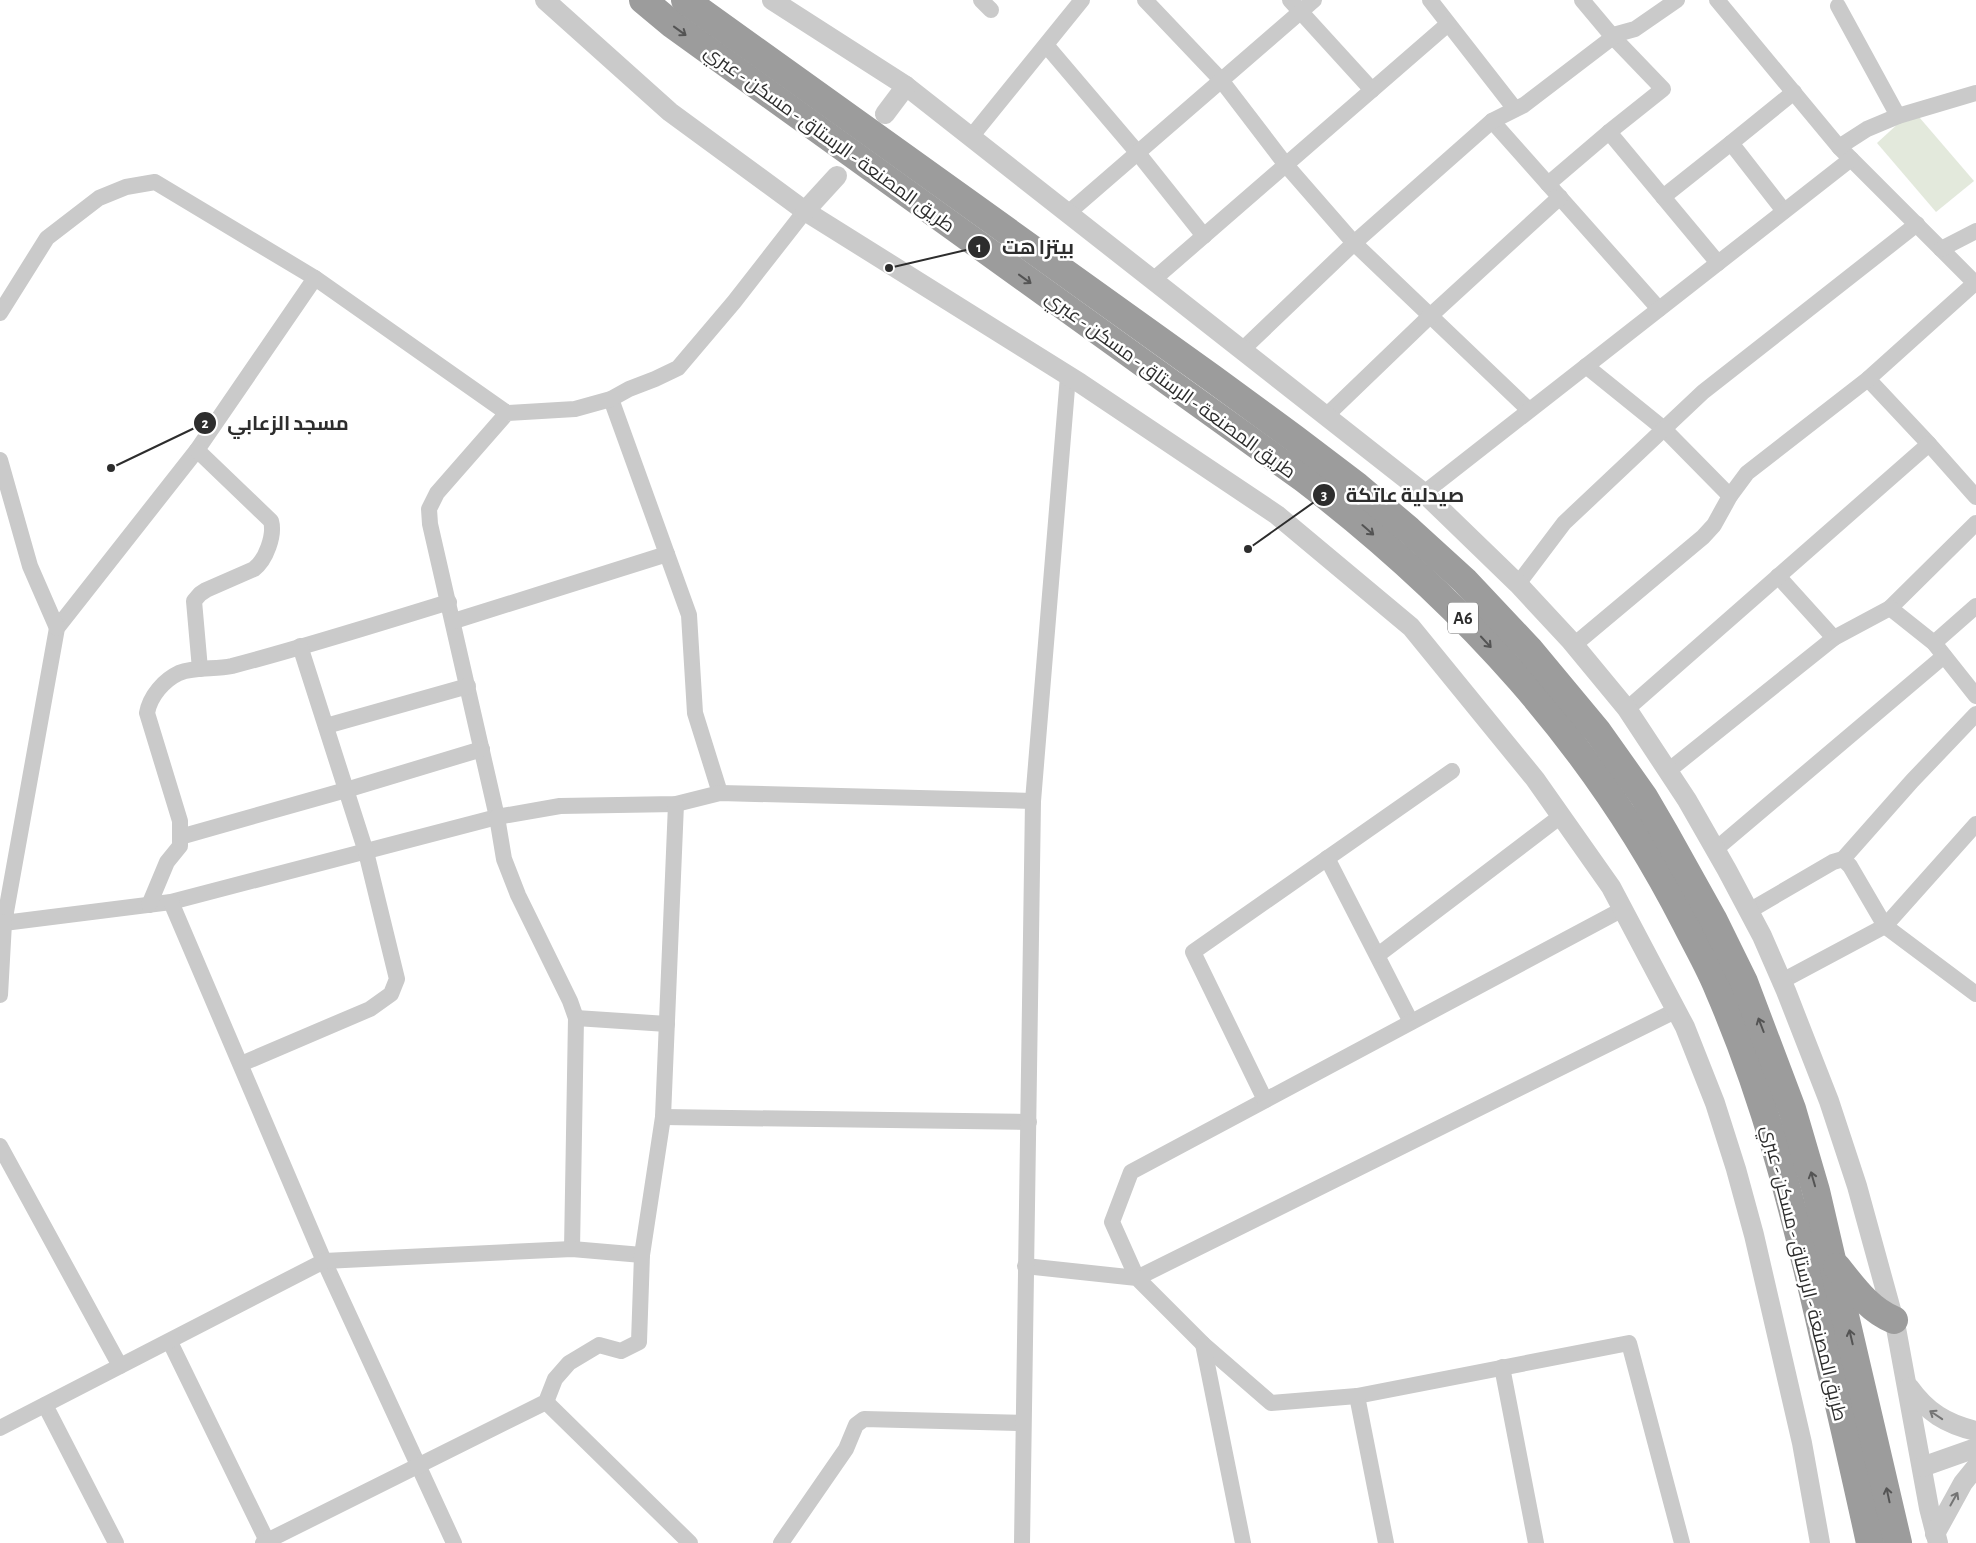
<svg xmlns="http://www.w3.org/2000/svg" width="1976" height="1543" viewBox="0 0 1976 1543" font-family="'Alegreya Sans',Cairo,sans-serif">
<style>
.green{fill:#e3e9dc}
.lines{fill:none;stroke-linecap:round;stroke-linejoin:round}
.minor{stroke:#cacaca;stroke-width:16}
.tertiary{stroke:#cacaca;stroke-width:20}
.trunk{stroke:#9c9c9c;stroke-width:28}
.oneway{stroke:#545454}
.oneway2{stroke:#747474}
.labels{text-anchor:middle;stroke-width:5;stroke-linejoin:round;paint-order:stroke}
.shield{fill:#fff;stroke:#6c6c6c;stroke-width:1}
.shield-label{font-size:18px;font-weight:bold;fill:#2d2d2d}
.street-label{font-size:19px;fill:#2d2d2d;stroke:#fff}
.leader{fill:none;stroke:#2d2d2d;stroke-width:2}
.callout-dot{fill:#2d2d2d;stroke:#fff;stroke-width:2}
.mark-label{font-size:15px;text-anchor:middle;font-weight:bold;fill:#fff}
.callout-label{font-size:20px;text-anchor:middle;font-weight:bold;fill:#2d2d2d;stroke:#fff;stroke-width:5;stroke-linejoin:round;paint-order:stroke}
</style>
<rect width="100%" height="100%" fill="#fff"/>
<path class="green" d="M1913,110L1974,181L1936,212L1877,143Z"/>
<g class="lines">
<g class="minor">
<path d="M981,0L991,10"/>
<path d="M1145,0L1221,80L1286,165L1354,243L1529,410"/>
<path d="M1290,0L1372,90"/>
<path d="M1430,0L1515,109"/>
<path d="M1717,0L1839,147L1976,284"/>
<path d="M1838,6L1898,116"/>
<path d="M1046,45L1137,152L1204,236"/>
<path d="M1492,121L1659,309"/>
<path d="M1609,132L1718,263"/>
<path d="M971,137L1082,0"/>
<path d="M1839,147L1867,129L1898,116L1976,93"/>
<path d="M1548,184L1609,132L1663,89L1613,37L1582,0"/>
<path d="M1663,197L1731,143"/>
<path d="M1784,211L1731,143L1794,92"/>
<path d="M1068,213L1314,0"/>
<path d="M1941,249L1976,231"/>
<path d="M1153,280L1448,24"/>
<path d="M0,313L47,238L99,198L126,187L155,182L315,278"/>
<path d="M1242,350L1354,243L1492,121L1524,105L1617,34L1635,29L1677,0"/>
<path d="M1586,366L1664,429L1730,496"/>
<path d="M1868,379L1929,444L1976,497"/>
<path d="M611,399L689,615L695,713L720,793"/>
<path d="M507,413L437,493L429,509L430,524L497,817L171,902L4,923L57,628L197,450L315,278L507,413L575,409L611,399L629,389L655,379L678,368L734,302L805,211"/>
<path d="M1326,416L1430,316L1560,197"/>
<path d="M197,450L271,521C275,535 266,560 254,569L206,590L200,594L194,601L200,669"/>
<path d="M0,460L30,566L57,628"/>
<path d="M1424,493L1851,159"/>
<path d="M1778,576L1834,638"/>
<path d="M1518,584L1564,523L1703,392L1917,224"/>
<path d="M1890,608L1976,523"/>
<path d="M454,621L667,554"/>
<path d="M1934,643L1976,606"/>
<path d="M1574,645L1703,537L1714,525L1730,496L1747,473L1868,379L1975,283"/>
<path d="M1627,709L1929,444"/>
<path d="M326,726L468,686"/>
<path d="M1668,771L1834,638L1890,608L1934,643L1976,696"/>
<path d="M180,837L346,790L482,749"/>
<path d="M1716,849L1944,656"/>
<path d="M1327,858L1411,1022"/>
<path d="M1843,859L1912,781L1976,714"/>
<path d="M171,902L324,1261L454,1543"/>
<path d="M149,905L167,862L180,846V821L147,713C150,696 164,680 179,673C196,666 215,670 232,666C305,647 377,624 449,602"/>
<path d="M1623,909L1131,1172L1112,1222L1137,1278L1677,1010"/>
<path d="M1749,911L1833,862L1843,859L1850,866L1885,926L1976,994"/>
<path d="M0,922L4,923L0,995"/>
<path d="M1378,955L1561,816"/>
<path d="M1782,981L1885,926L1976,824"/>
<path d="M576,1018L667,1024"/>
<path d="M241,1064L370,1009L391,994L397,979L366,852L300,646"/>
<path d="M1265,1100L1193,952L1452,771"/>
<path d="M663,1117L1029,1122"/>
<path d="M0,1146L120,1366"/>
<path d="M572,1249L576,1018L570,1001L518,895L504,859L497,817L560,806L676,804L720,793L1033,801"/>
<path d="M1025,1266L1137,1278L1203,1344L1271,1403L1357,1396L1629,1343L1682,1543"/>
<path d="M170,1342L267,1541"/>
<path d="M1203,1344L1243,1543"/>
<path d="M1502,1367L1536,1543"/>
<path d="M1357,1396L1386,1543"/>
<path d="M546,1402L690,1543"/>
<path d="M45,1405L116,1543"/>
<path d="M0,1428L324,1261L572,1249L642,1255"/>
<path d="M263,1543L546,1402L555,1379L569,1363L599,1345L621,1351L639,1342L642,1255L663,1117L676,804"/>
<path d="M781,1543L846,1449L856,1425L864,1419L1023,1423"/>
<path d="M1022,1543L1033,801L1068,376"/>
</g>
<g class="tertiary">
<path d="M545,0L670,112L805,211L1080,383L1277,515L1411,627L1535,779L1611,887L1685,1027L1715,1103L1736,1169L1754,1235L1802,1443L1820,1543"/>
<path d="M772,0L906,86L1424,493L1518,584L1570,640L1627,709L1687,800L1727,870L1762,936L1786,991L1829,1101L1857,1186L1896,1328L1929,1508L1938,1543"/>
<path d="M885,114L906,86"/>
<path d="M805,211L837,176"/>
<path d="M1909,1387C1927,1412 1946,1424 1976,1431"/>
<path d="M1922,1467L1976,1448"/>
<path d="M1935,1534L1963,1483L1976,1467"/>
</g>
<g class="trunk">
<path d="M643,0L673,25L1304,479C1463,601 1595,745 1686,924C1697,946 1710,968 1719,991C1765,1097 1793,1207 1819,1318C1836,1393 1854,1468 1870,1543"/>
<path d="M685,0L1212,378L1294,438L1357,486L1409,530L1465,581L1529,649L1598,732L1644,797L1665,833L1713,919L1744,982L1792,1109L1816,1191L1898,1543"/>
<path d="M1837,1267C1853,1287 1869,1310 1894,1320"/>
</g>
</g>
<defs><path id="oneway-shaft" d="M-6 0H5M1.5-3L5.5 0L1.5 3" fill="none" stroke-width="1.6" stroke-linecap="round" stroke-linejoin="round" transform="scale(1.25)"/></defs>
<g class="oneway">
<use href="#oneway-shaft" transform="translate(680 31) rotate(36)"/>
<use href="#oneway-shaft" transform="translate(1025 279) rotate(36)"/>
<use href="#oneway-shaft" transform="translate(1368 530) rotate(41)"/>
<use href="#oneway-shaft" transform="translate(1486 642) rotate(47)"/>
<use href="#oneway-shaft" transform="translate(1761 1025) rotate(-111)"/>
<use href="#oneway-shaft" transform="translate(1813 1179) rotate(-106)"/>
<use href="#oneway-shaft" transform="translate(1851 1337) rotate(-103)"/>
<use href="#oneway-shaft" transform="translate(1888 1495) rotate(-102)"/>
</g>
<g class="oneway2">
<use href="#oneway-shaft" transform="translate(1936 1415) rotate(-146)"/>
<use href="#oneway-shaft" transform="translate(1954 1499) rotate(-61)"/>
</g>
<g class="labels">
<rect class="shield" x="1448" y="602.5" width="30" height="31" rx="4"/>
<g class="shield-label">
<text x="1463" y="624">A6</text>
</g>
<g class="street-label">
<text transform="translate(830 138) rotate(36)" y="7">طريق المصنعة - الرستاق - مسكن - عبري</text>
<text transform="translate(1171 384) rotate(36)" y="7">طريق المصنعة - الرستاق - مسكن - عبري</text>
<text transform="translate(1805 1273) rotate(76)" y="7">طريق المصنعة - الرستاق - مسكن - عبري</text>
</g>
</g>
<path class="leader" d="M889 268L979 247M111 468L205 423M1248 549L1324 495"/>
<g class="callout-dot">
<circle cx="889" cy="268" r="5"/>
<circle cx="111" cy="468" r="5"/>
<circle cx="1248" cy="549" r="5"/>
<circle cx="979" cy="247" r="12"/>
<circle cx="205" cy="423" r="12"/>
<circle cx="1324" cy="495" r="12"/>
</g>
<g class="mark-label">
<text x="979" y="252">1</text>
<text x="205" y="428">2</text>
<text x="1324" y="500">3</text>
</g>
<g class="callout-label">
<text x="1038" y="254">بيتزا هت</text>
<text x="288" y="430">مسجد الزعابي</text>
<text x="1405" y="502">صيدلية عاتكة</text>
</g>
</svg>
